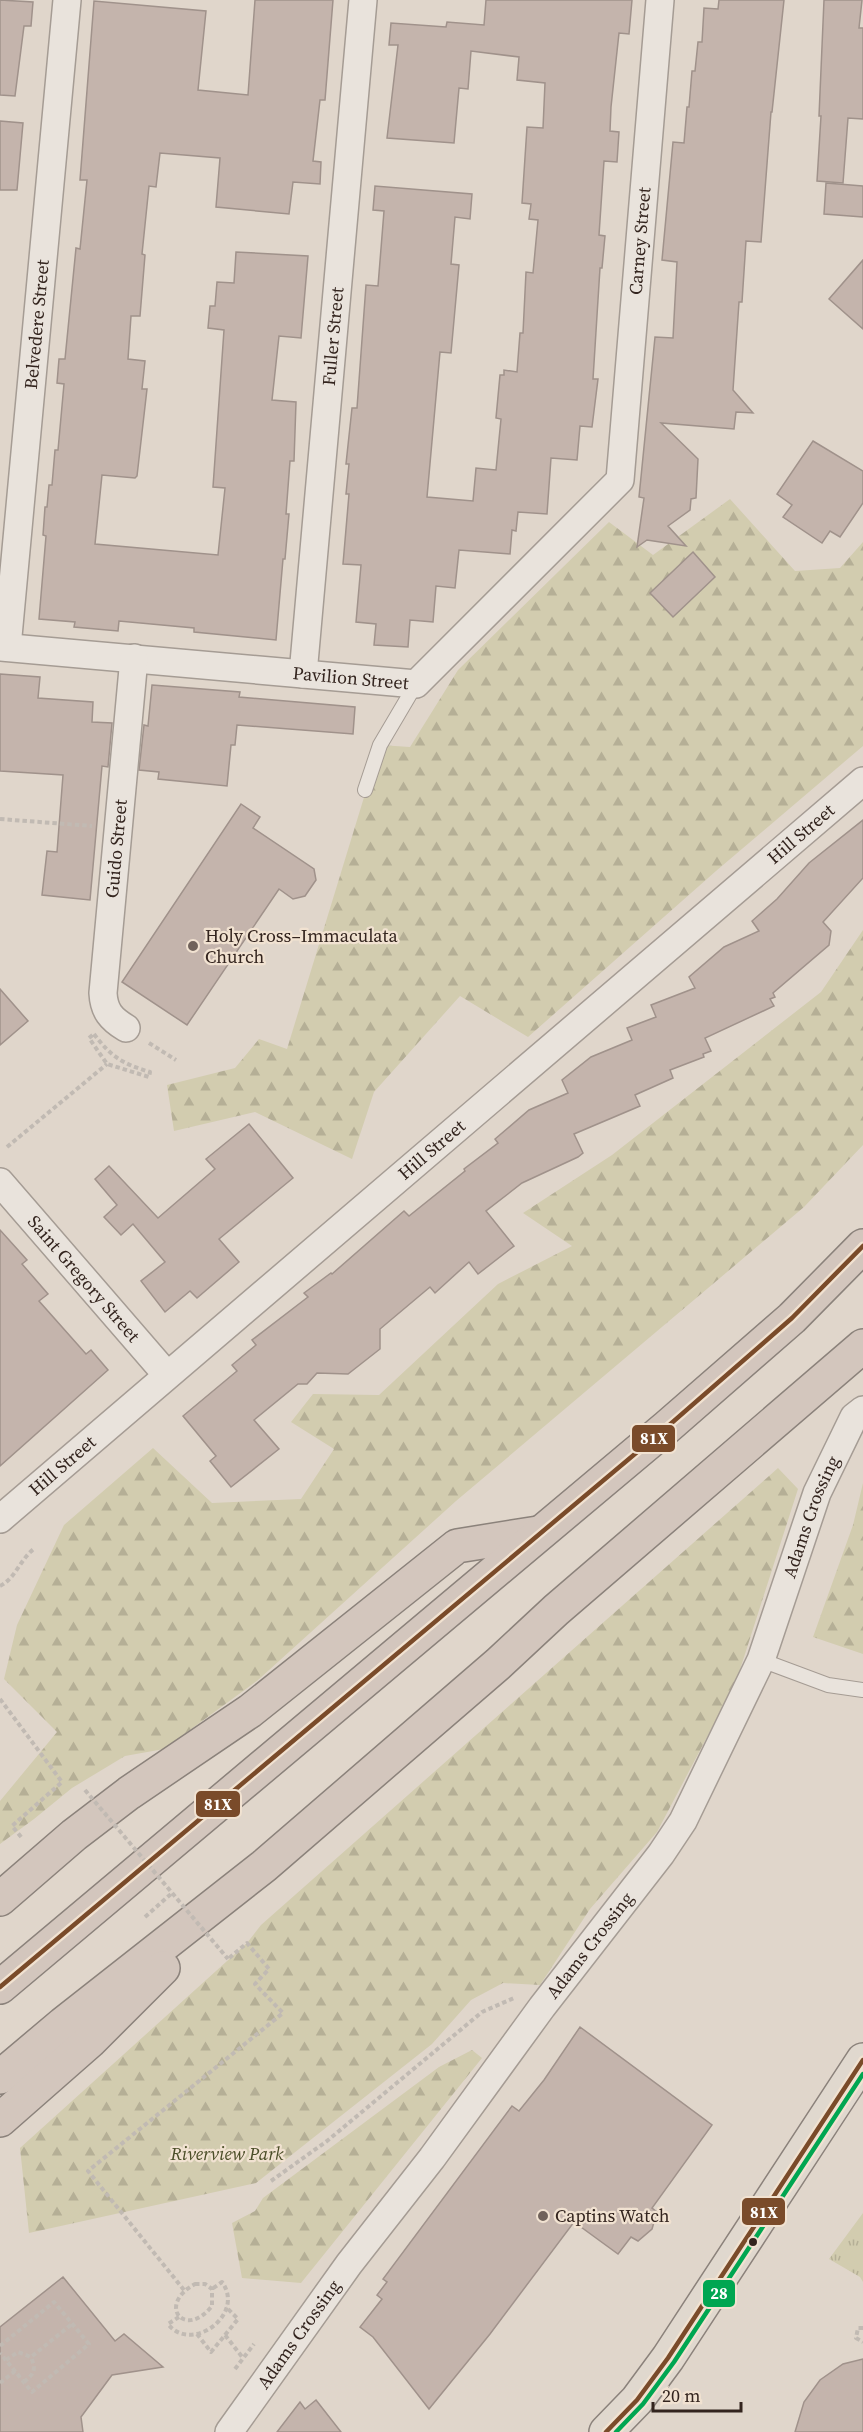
<svg xmlns="http://www.w3.org/2000/svg" width="863" height="2432" viewBox="0 0 863 2432" font-family="'Source Serif 4',serif">
<style>
.grass{fill:url(#grass-tufts)}
.forest{fill:url(#forest-firs)}
.building{fill:#c4b4ac;stroke:#a0928b;stroke-width:1.5}
.lines{fill:none;stroke-linecap:round;stroke-linejoin:round}
.lane-casing{stroke:#a59c94;stroke-width:16}
.street-casing{stroke:#a59c94;stroke-width:30}
.primary-casing{stroke:#8b827b;stroke-width:36}
.highway-casing{stroke:#8b827b;stroke-width:36}
.path{stroke:#c1bab3;stroke-width:4;stroke-dasharray:4.5 3;stroke-linecap:butt}
.lane{stroke:#e9e3dc;stroke-width:14}
.street{stroke:#e9e3dc;stroke-width:27}
.primary{stroke:#e0d8ce;stroke-width:33}
.highway{stroke:#d3c6bd;stroke-width:33}
.path-bridge{stroke:#c1bab3;stroke-width:4;stroke-dasharray:4.5 3;stroke-linecap:butt}
.bus-1-casing{stroke:#f1e2d1;stroke-width:9}
.bus-2-casing{stroke:#f1e2d1;stroke-width:9}
.bus-1{stroke:#7a4b2a;stroke-width:4.5}
.bus-2{stroke:#00a651;stroke-width:4.5}
.poi-dot{fill:#70625b;stroke:#f1e2d1;stroke-width:2}
.bus-dot{fill:#33241e;stroke:#f1e2d1;stroke-width:2}
.labels{text-anchor:middle;stroke-width:4.5;stroke-linejoin:round;paint-order:stroke}
.street-label{font-size:18px;fill:#33241e;stroke:#f1e2d1}
.poi-label{font-size:18px;fill:#33241e;stroke:#f1e2d1;text-anchor:start}
.park-label{font-size:18px;font-style:italic;fill:#4a4d27;stroke:#f1e2d1}
.line-badge{stroke:#f1e2d1;stroke-width:2}
.badge-label{font-size:16px;text-anchor:middle;font-weight:bold;fill:#fff}
</style>
<defs>
<pattern id="grass-tufts" width="24" height="20" patternUnits="userSpaceOnUse" patternTransform="scale(1.5)"><rect width="24" height="20" fill="#d2ccaf"/><path d="M3 7l-1-3M5 7V3M7 7l1-3M15 17l-1-3M17 17v-4M19 17l1-3" fill="none" stroke="#b5af96"/></pattern>
<pattern id="forest-firs" width="22" height="20" patternUnits="userSpaceOnUse" patternTransform="scale(1.5)"><rect width="22" height="20" fill="#d2ccaf"/><path d="M5 1l3.5 6h-7zM16 11l3.5 6h-7z" fill="#b5af96"/></pattern>
</defs>
<rect width="100%" height="100%" fill="#e0d6cb"/>
<path class="grass" d="M863,2213V2282L860,2277L829,2259Z"/>
<g class="forest">
<path d="M730,499L795,571L840,568L863,542V746L716,871L528,1037L460,996L374,1092L352,1159L255,1112L174,1131L167,1085L235,1068L259,1039L287,1049L380,745L410,747L458,670L609,522L653,555Z"/>
<path d="M863,930V1145L804,1207L456,1501L258,1680L164,1749L125,1756L72,1788L34,1819L0,1844V1801L57,1732L4,1679L17,1625L64,1525L153,1448L212,1503L301,1499L334,1449L291,1422L313,1394L379,1395L498,1284L572,1246L523,1213L612,1155L821,992Z"/>
<path d="M778,1468L798,1489L736,1682L657,1832L590,1909L540,1985L503,1983L471,2000L432,2044L256,2183L29,2233L20,2148L247,1943L261,1925Z"/>
<path d="M863,1483V1654L813,1637L853,1525Z"/>
<path d="M472,2050L482,2058L301,2283L242,2278L232,2223L255,2211L263,2198L439,2067Z"/>
</g>
<g class="building">
<path d="M0,0L33,2L31,26H24L15,96L0,95Z"/>
<path d="M255,0H333L325,100H320L313,161L321,162L320,184L293,182L289,214L216,207L220,158L160,153L156,187L149,186L142,254L145,255L140,316H131L128,359L145,361L142,389H147L137,476L135,478L102,475L95,544L218,555L225,488L213,487L224,330L208,328L210,306H215L217,282L234,283L236,252L308,256L301,338L279,336L272,400L296,402L294,461H290L286,514H289L285,559H283L276,640L194,632V628L119,621L118,631L74,627L75,622L39,619L46,536L43,535L45,507H47L49,485H52L55,450H58L64,384L57,383L59,359H65L76,248L80,249L87,180H80L94,1L206,11L198,90L248,95Z"/>
<path d="M486,0H632L629,34L619,33L611,107L610,131L619,132L617,162L604,161L599,235L605,236L602,268H600L593,379H598L592,427L580,426L577,460L551,458L547,514L518,512L516,531L512,530L510,554L459,550L455,588L436,586L433,622L410,620L408,647L374,645L376,624L356,622L361,565L343,564L349,494H346L349,464H346L352,408H357L366,285L378,286L384,211L373,210L375,186L472,194L470,219L455,217L451,264L459,265L451,353L440,352L427,497L473,501L476,468L496,470L501,419L496,418L500,375H504V370L517,372L520,333H523L526,272L533,273L538,220L529,219L531,204L522,203L527,127L543,128L545,83L517,80L519,57L471,51L468,89L459,88L454,143L387,138L398,45H389L391,23L446,27L447,22L484,25Z"/>
<path d="M719,0H784L772,112H771L761,242L746,241L742,302H739L733,390L753,413L736,412L734,429L661,423L698,459L696,498L691,499L690,510L668,526L686,546L647,540L637,547L644,498L639,497L655,337L673,338L677,262L662,260L673,142L684,143L687,107H689L692,71H695L698,42H702L704,8L718,9Z"/>
<path d="M824,0H862L859,28H863V119L848,118L843,183L817,181L821,116H819Z"/>
<path d="M0,121L23,123L17,190H0Z"/>
<path d="M826,183L863,186V217L824,214Z"/>
<path d="M863,260V329L829,299Z"/>
<path d="M813,441L863,471V503L840,537L830,531L822,543L783,517L792,505L777,494Z"/>
<path d="M693,552L715,577L673,617L650,593Z"/>
<path d="M0,674L40,677L38,698L93,702L92,722L112,723L108,767L102,766L90,900L42,895L47,851L57,852L63,775L0,771Z"/>
<path d="M152,685L240,692L239,697L355,707L353,734L237,725L235,745H231L227,786L158,779L159,772L139,770L144,725L148,726Z"/>
<path d="M241,804L260,817L253,828L314,869L316,880L305,896L293,899L279,889L187,1025L122,982Z"/>
<path d="M863,820V878L823,922L831,931L829,945L773,993L775,997L770,999L774,1006L705,1038L711,1051L703,1054L704,1057L670,1070L673,1078L635,1095L640,1106L574,1134L583,1153L578,1157L522,1183L486,1211L514,1246L478,1274L469,1262L435,1293L430,1287L380,1329V1349L348,1374L317,1373L307,1384H298L254,1420L279,1449L231,1487L210,1461L216,1456L183,1416L237,1371L232,1365L256,1345L252,1340L308,1297L304,1293L331,1273L332,1274L404,1211L409,1216L465,1171L464,1169L498,1143L495,1139L529,1110L568,1093L562,1080L591,1057L632,1040L627,1028L656,1017L651,1005L695,988L689,977L724,947L759,931L752,921L777,899L809,863Z"/>
<path d="M0,989L28,1021L0,1045Z"/>
<path d="M249,1124L293,1178L219,1239L239,1262L197,1298L190,1291L165,1312L141,1281L165,1262L133,1224L121,1235L104,1217L117,1205L95,1179L109,1166L158,1218L215,1169L206,1159Z"/>
<path d="M0,1230L27,1260L22,1264L48,1294L39,1301L86,1354L91,1350L108,1370L0,1466Z"/>
<path d="M580,2027L712,2125L652,2208L657,2212L652,2229L638,2241L631,2237L618,2254L574,2222L490,2334L429,2409L373,2337L360,2327L382,2299L377,2295L387,2282L383,2279L512,2106L519,2111L544,2080Z"/>
<path d="M63,2277L115,2341L124,2334L163,2367L112,2375L81,2417L83,2432H0V2327Z"/>
<path d="M863,2359V2432H795L804,2402L820,2380L843,2364Z"/>
<path d="M316,2400L341,2432H277L300,2402L305,2409Z"/>
</g>
<g class="lines">
<defs>
<g id="lane">
<path d="M365,790L380,745L416,684"/>
<path d="M761,1660L828,1685L863,1690"/>
</g>
<g id="street">
<path id="s1" d="M0,647L416,684L620,480L660,0"/>
<path id="s2" d="M7,647L67,0"/>
<path id="s3" d="M303,674L363,0"/>
<path id="s4" d="M126,1028C111,1019 104,1011 103,993L134,658"/>
<path id="s5" d="M0,1182L167,1375"/>
<path id="s6" d="M0,1519L863,781"/>
<path id="s7" d="M229,2432L349,2264L432,2158L542,2007L661,1854L683,1821L761,1660L817,1493L854,1417L863,1410"/>
</g>
<path id="primary" d="M606,2432L637,2400L668,2358L863,2060"/>
<g id="highway">
<path d="M0,1899L74,1835L129,1793L250,1711L457,1546L538,1533"/>
<path d="M0,1987L667,1427L792,1318L863,1246"/>
<path d="M0,2077L63,2024L264,1866L498,1664L556,1610L863,1346"/>
<path d="M0,2120L90,2041L163,1968"/>
</g>
</defs>
<use href="#lane" class="lane-casing"/>
<use href="#street" class="street-casing"/>
<use href="#primary" class="primary-casing"/>
<use href="#highway" class="highway-casing"/>
<g class="path">
<path d="M0,819L92,826"/>
<path d="M94,1034C111,1057 123,1064 150,1072L149,1077L107,1064L89,1038Z"/>
<path d="M149,1043L176,1060"/>
<path d="M7,1147L107,1064"/>
<path d="M0,1586C16,1578 20,1559 35,1548"/>
<path d="M0,1699L62,1782L12,1826L22,1838"/>
<path d="M145,1917L171,1894"/>
<path d="M271,2181L327,2141L482,2012L514,1998"/>
<path d="M195,2284H205L212,2289V2306C185,2340 156,2305 195,2284Z"/>
<path d="M184,2290L88,2171L283,2013L255,1984L269,1969L247,1943L228,1959"/>
<path d="M179,2317L168,2324C191,2354 246,2315 222,2282L212,2289"/>
<path d="M863,2328H858L856,2338L863,2342"/>
<path d="M197,2334L211,2352L225,2335L243,2358"/>
<path d="M225,2335L238,2319L226,2307"/>
<path d="M0,2346L54,2302L89,2344L32,2392L0,2353"/>
<path d="M6,2360L18,2352L31,2357L72,2324"/>
<path d="M235,2369L254,2344"/>
<path d="M24,2382C35,2373 36,2370 31,2357"/>
<path d="M0,2383L15,2371"/>
</g>
<use href="#lane" class="lane"/>
<use href="#street" class="street"/>
<use href="#primary" class="primary"/>
<use href="#highway" class="highway"/>
<path class="path-bridge" d="M85,1790L228,1959"/>
<defs>
<g id="bus-1">
<path d="M0,1987L667,1427L792,1318L863,1246"/>
<path d="M606,2432L637,2400L668,2358L863,2060"/>
</g>
<path id="bus-2" d="M616,2432L643,2404L674,2362L863,2074"/>
</defs>
<use href="#bus-1" class="bus-1-casing"/>
<use href="#bus-2" class="bus-2-casing"/>
<use href="#bus-1" class="bus-1"/>
<use href="#bus-2" class="bus-2"/>
</g>
<g class="poi-dot">
<circle cx="193" cy="946" r="6"/>
<circle cx="543" cy="2216" r="6"/>
</g>
<circle class="bus-dot" cx="753" cy="2242" r="5"/>
<g class="labels">
<g class="street-label">
<text dy="6" stroke="none"><textPath href="#s1" startOffset="946">Carney Street</textPath></text>
<text dy="6" stroke="none"><textPath href="#s2" startOffset="324">Belvedere Street</textPath></text>
<text dy="6" stroke="none"><textPath href="#s3" startOffset="339">Fuller Street</textPath></text>
<text dy="6" stroke="none"><textPath href="#s1" startOffset="352">Pavilion Street</textPath></text>
<text dy="6" stroke="none"><textPath href="#s6" startOffset="1054">Hill Street</textPath></text>
<text dy="6" stroke="none"><textPath href="#s4" startOffset="189">Guido Street</textPath></text>
<text dy="6" stroke="none"><textPath href="#s6" startOffset="568">Hill Street</textPath></text>
<text dy="6" stroke="none"><textPath href="#s5" startOffset="128">Saint Gregory Street</textPath></text>
<text dy="6" stroke="none"><textPath href="#s6" startOffset="82">Hill Street</textPath></text>
<text dy="6" stroke="none"><textPath href="#s7" startOffset="1092">Adams Crossing</textPath></text>
<text dy="6" stroke="none"><textPath href="#s7" startOffset="606">Adams Crossing</textPath></text>
<text dy="6" stroke="none"><textPath href="#s7" startOffset="120">Adams Crossing</textPath></text>
</g>
<g class="poi-label">
<text x="205" y="942">Holy Cross–Immaculata<tspan x="205" dy="21">Church</tspan></text>
<text x="555" y="2222">Captins Watch</text>
</g>
<g class="park-label">
<text x="227" y="2160">Riverview Park</text>
</g>
</g>
<g class="line-badge">
<rect x="631" y="1424" width="45" height="29" rx="6" fill="#7a4b2a"/>
<rect x="195" y="1790" width="46" height="28" rx="6" fill="#7a4b2a"/>
<rect x="741" y="2197" width="45" height="29" rx="6" fill="#7a4b2a"/>
<rect x="702" y="2279" width="34" height="29" rx="6" fill="#00a651"/>
</g>
<g class="badge-label">
<text x="654" y="1444">81X</text>
<text x="218" y="1810">81X</text>
<text x="764" y="2218">81X</text>
<text x="719" y="2299">28</text>
</g>
<path d="M653 2402v9h88v-9" fill="none" stroke="#33241e" stroke-width="3"/>
<text x="662" y="2402" font-size="18" fill="#33241e" stroke="#f1e2d1" stroke-width="4.5" paint-order="stroke">20 m</text>
</svg>
